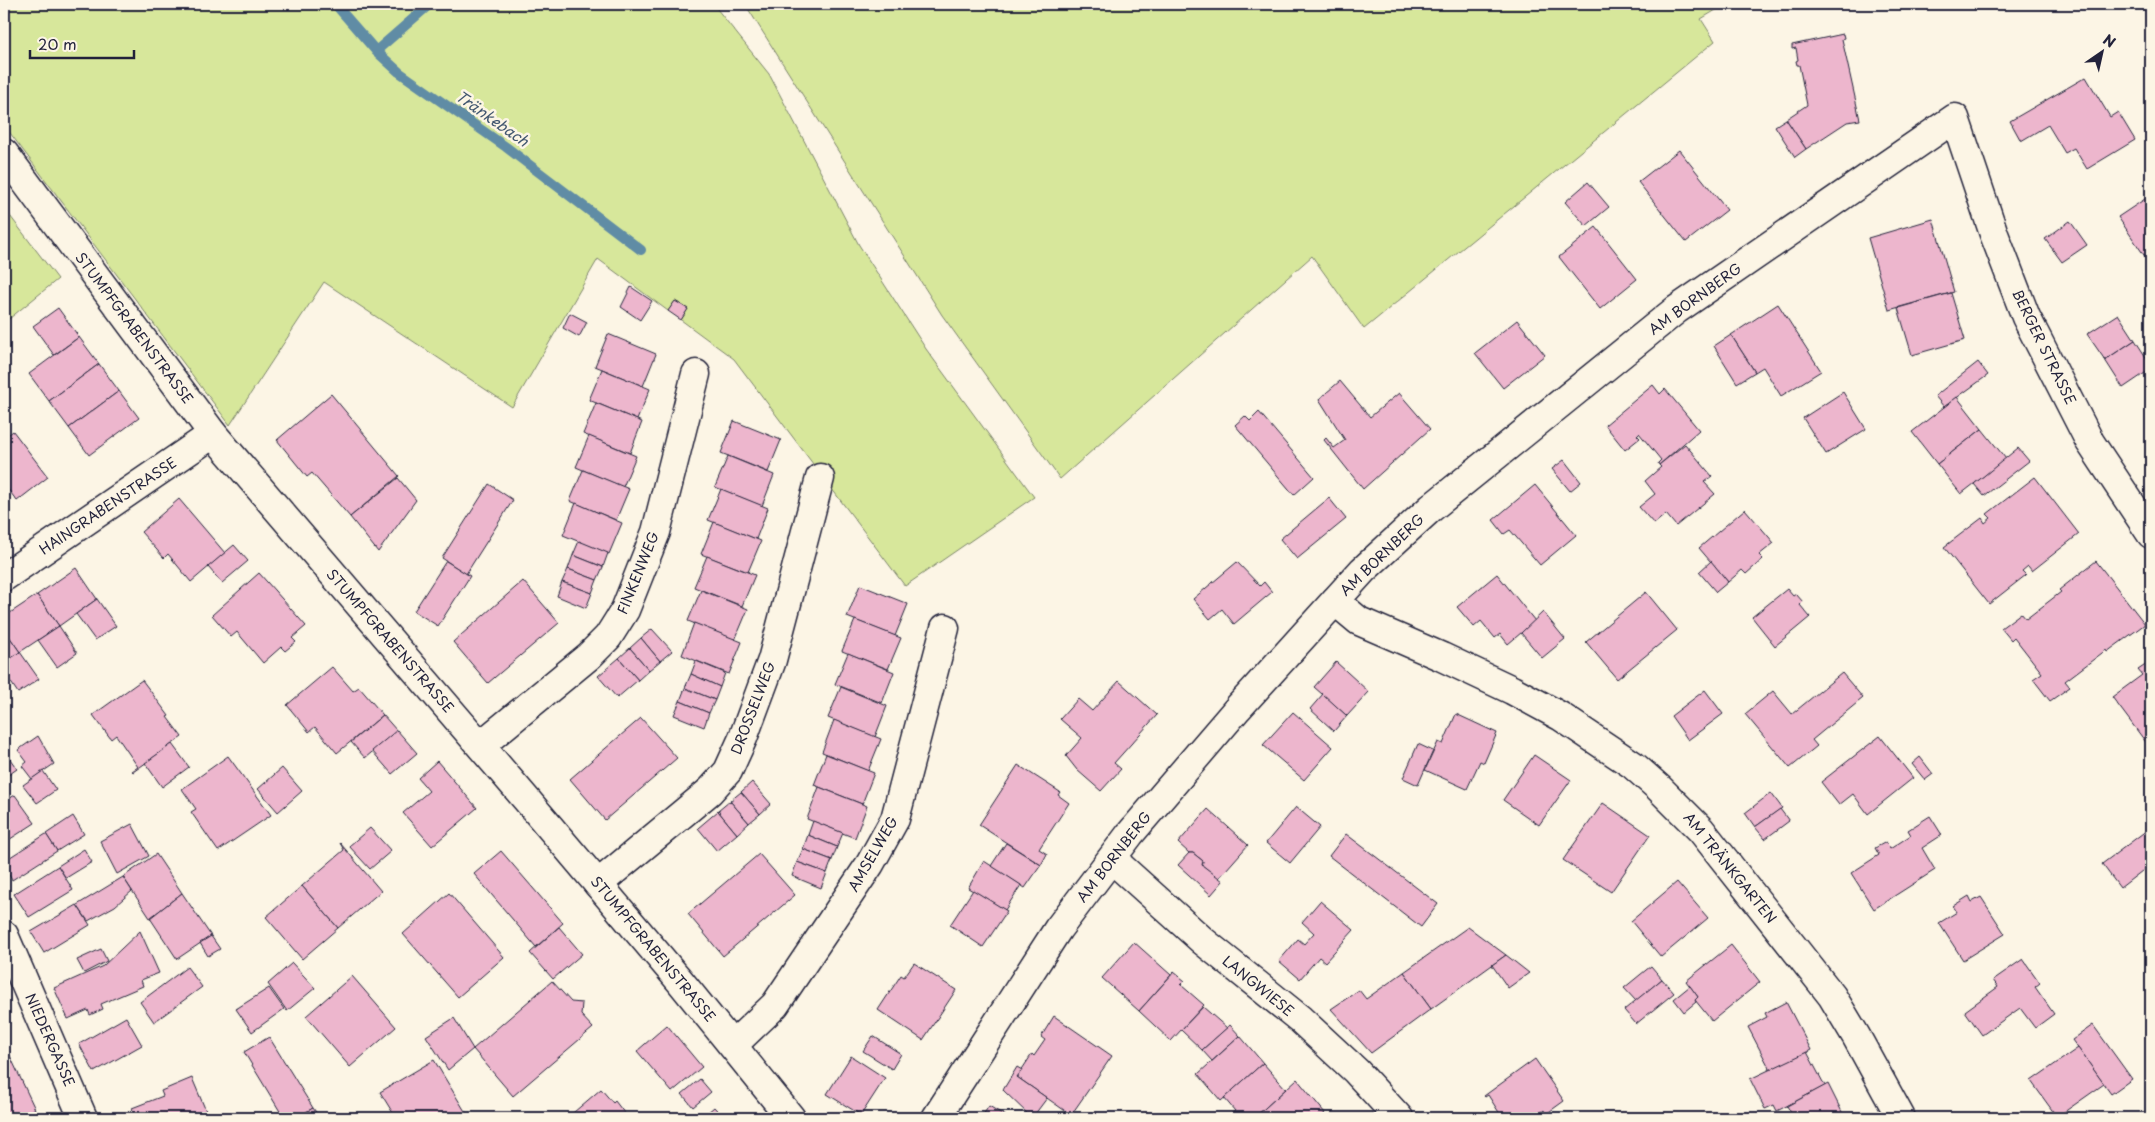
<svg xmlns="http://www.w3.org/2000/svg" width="2155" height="1122" viewBox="0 0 2155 1122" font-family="'Playpen Sans',sans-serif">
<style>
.green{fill:#d7e79b;stroke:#7c846b}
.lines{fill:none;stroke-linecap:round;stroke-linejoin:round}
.stream{stroke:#618ca5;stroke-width:10}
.building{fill:#edb6cd;stroke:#22223b}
.minor-casing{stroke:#22223b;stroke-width:31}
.minor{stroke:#fcf5e5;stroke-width:28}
.labels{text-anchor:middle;stroke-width:5;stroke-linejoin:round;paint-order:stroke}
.street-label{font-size:14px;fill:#22223b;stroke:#fcf5e5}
.water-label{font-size:15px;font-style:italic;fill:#425770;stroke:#fcf5e5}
</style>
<rect width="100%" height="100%" fill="#fcf5e5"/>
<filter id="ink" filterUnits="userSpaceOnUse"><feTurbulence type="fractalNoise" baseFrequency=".02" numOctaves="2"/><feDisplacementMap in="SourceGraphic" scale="10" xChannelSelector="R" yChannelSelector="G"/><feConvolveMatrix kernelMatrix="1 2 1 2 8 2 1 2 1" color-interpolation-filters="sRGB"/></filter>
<g filter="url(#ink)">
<g class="green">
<path d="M4,4H713L769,74L859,245L926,349L1034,497L905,586L734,359L681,320L688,309L675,301L668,311L598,259L512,407L324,282L230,425L4,125Z"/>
<path d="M745,4H1726L1701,19L1715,41L1364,329L1312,256L1060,479L942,315Z"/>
<path d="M4,208L58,279L4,323Z"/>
</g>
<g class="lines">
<g class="stream">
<path d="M335,4L376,51L399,72L506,147L641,250"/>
<path d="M376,51L430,4"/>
</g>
</g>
<g class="building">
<path d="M1843,34L1844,38L1842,39L1860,120L1847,122L1806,149L1786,119L1807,105L1799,65H1797L1796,61L1798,60L1796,48L1792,49V45Z"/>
<path d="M2086,77L2110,117L2118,112L2135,140L2087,169L2074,148L2065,153L2048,125L2021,141L2010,121Z"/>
<path d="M1786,119L1806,149L1795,157L1775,126Z"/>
<path d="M1679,150L1727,210L1686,242L1638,182Z"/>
<path d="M1588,182L1609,207L1586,226L1565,202Z"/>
<path d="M2151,195V249L2144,255L2118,217Z"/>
<path d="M1933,219L1954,292L1889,310L1868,238Z"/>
<path d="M2070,221L2087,245L2062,262L2045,239Z"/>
<path d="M1596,227L1637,279L1600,309L1559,257Z"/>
<path d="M2151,249V266L2144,255Z"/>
<path d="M631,287L652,301L640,320L621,307Z"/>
<path d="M1951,293L1965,340L1912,355L1898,308Z"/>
<path d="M675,301L688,309L681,320L668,311Z"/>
<path d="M1778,304L1821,371L1781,396L1763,367L1755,372L1731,335Z"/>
<path d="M58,308L79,337L54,355L33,326Z"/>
<path d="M570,313L587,322L579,337L563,328Z"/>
<path d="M2118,314L2135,340L2105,360L2087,334Z"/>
<path d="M1517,320L1545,355L1503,388L1475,353Z"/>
<path d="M608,334L656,354L643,386L595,366Z"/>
<path d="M1731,335L1755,372L1737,383L1714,346Z"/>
<path d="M79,337L99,364L49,401L29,374Z"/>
<path d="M2135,340L2151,365V369L2123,388L2105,360Z"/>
<path d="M1978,362L1988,375L1944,407L1935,396Z"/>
<path d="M99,364L119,391L69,428L49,401Z"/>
<path d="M602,369L650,389L637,420L589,400Z"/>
<path d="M1340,381L1370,417L1399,393L1430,429L1363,489L1324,440L1326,438L1334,448L1345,440L1319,399Z"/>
<path d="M1653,385L1660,394L1665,389L1699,430L1659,465L1658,463L1661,460L1639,433L1637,435L1640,438L1625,450L1605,425Z"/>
<path d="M119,391L139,418L89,455L69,428Z"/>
<path d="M1843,392L1866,429L1826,454L1803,418Z"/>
<path d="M331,394L399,476L350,517L312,473L307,477L277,440Z"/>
<path d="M1957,397L1982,429L1937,464L1912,432Z"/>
<path d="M596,403L642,422L630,453L583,434Z"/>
<path d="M1259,412L1314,477L1294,495L1235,425L1245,416L1250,421Z"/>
<path d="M734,421L781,440L768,472L721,453Z"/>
<path d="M1982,429L2006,459L1961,494L1937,464Z"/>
<path d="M13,431L48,477L17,501L4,484V438Z"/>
<path d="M589,436L636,456L623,487L576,467Z"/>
<path d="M1685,444L1712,476L1704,482L1715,494L1676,526L1666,514L1654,524L1639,507L1655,494L1645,481L1661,467L1659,465Z"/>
<path d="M2018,448L2029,461L1984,496L1974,484Z"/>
<path d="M728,456L774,475L762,506L715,487Z"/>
<path d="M1564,460L1581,482L1570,491L1552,469Z"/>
<path d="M583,470L629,489L616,520L570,501Z"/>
<path d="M2035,477L2079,534L2032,571L2028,566L2022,571L2026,575L1989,604L1944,547L1982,518L1985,523L1991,518L1987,514Z"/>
<path d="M398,478L416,500L378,552L350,517Z"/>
<path d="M489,484L513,500L466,574L442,558Z"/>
<path d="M1535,485L1576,535L1540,565L1510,530L1504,534L1493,520Z"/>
<path d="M721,489L768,508L756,539L708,520Z"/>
<path d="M1329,498L1346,519L1297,559L1280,539Z"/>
<path d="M179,499L225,553L191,582L168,554L164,558L141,532Z"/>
<path d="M576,503L622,523L609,554L563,535Z"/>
<path d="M1745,509L1774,543L1759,555L1763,559L1746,574L1742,570L1728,582L1699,548Z"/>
<path d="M714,522L761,541L748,572L701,554Z"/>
<path d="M579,541L608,553L603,567L573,555Z"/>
<path d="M234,545L248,561L222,583L208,567Z"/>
<path d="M573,555L603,567L597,580L568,569Z"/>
<path d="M707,556L755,575L742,606L694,587Z"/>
<path d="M446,561L470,576L438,626L414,611Z"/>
<path d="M1711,561L1728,582L1716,592L1699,572Z"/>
<path d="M2096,561L2145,624L2107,652L2106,650L2065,681L2070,687L2050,701L2033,679L2042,673L2014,637L2011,640L2001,628L2021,613L2026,619L2061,592L2059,590Z"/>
<path d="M1237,562L1260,586L1264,582L1272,592L1234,624L1222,609L1210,619L1193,599Z"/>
<path d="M76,568L97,599L59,626L37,595Z"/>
<path d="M568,569L597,580L592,593L562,582Z"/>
<path d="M259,573L306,626L292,638L296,642L285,651L281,647L263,663L237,632L231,637L212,615Z"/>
<path d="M1497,574L1535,621L1508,644L1500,634L1495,638L1481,621L1474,627L1457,607Z"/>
<path d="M523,581L559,623L488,683L453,642Z"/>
<path d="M562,582L592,593L586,608L557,596Z"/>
<path d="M860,585L908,604L895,636L847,617Z"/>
<path d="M1787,589L1793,596L1796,594L1803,602L1800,605L1810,617L1775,646L1752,617Z"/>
<path d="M701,590L748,609L735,640L688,621Z"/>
<path d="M1646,592L1677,630L1617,679L1586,642Z"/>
<path d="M37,595L59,626L20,652L4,629V617Z"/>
<path d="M97,599L116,626L95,640L76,614Z"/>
<path d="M1543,612L1565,639L1542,658L1521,633Z"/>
<path d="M855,620L901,638L888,669L842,651Z"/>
<path d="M694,623L742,642L729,674L682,655Z"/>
<path d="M59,626L77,653L57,667L38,640Z"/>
<path d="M4,629L20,652L4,663Z"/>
<path d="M652,629L672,651L660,661L641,638Z"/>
<path d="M641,638L660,661L649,670L630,648Z"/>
<path d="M630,648L649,670L638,680L619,658Z"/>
<path d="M20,652L39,679L18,693L4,672V663Z"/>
<path d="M848,653L894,672L882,703L835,684Z"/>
<path d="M619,658L638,680L617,698L598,676Z"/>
<path d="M696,661L725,673L720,687L691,674Z"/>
<path d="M1336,662L1369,692L1347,716L1314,687Z"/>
<path d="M2147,664L2151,668V749L2112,697L2142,675L2138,670Z"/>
<path d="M332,667L353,691L359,687L383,715L337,753L315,727L309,732L287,705Z"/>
<path d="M1842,673L1863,698L1812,740L1817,746L1790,768L1745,714L1773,691L1792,714Z"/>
<path d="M691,674L720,687L715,700L685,688Z"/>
<path d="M142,680L169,716L167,717L182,737L133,772L132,771L138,767L116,735L111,739L93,715Z"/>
<path d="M1119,681L1157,715L1114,763L1121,769L1101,791L1077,770L1066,756L1082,738L1060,719L1078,699L1092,711Z"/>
<path d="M841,687L887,706L875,737L828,718Z"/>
<path d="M685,688L715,700L709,713L680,701Z"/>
<path d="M1705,690L1723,714L1688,740L1671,716Z"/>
<path d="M1323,694L1347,716L1334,731L1310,709Z"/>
<path d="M680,701L709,713L704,727L674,715Z"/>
<path d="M1293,712L1333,747L1304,780L1263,745Z"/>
<path d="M1456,714L1497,733L1484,763L1480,761L1467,789L1425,770L1438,742L1443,744Z"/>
<path d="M383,715L397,731L365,758L351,742Z"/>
<path d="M641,718L677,758L605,820L570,779Z"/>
<path d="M834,720L881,739L868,771L822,752Z"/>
<path d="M397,730L417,753L392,774L372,751Z"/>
<path d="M38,736L54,764L32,779L22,766L27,762L18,750Z"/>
<path d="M1880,736L1913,778L1868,814L1853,794L1839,805L1821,782Z"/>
<path d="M172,744L189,767L162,787L145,763Z"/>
<path d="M1418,744L1433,751L1418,785L1403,778Z"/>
<path d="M826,754L874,773L862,804L814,785Z"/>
<path d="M1534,755L1571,780L1539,825L1503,800Z"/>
<path d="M8,756L17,769L4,778V759Z"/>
<path d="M228,756L271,815L218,851L191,812L196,809L182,789Z"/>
<path d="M1920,757L1933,774L1925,780L1912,764Z"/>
<path d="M437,761L477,808L432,846L403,813L429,791L418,778Z"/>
<path d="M1018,765L1060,792L1058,795L1069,803L1039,849L1047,854L1041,865L979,825Z"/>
<path d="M282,768L302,791L278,812L258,789Z"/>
<path d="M43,771L56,790L37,803L23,785Z"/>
<path d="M752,782L771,804L760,814L741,792Z"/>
<path d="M819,787L867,806L855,838L807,819Z"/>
<path d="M741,792L760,814L749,823L730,801Z"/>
<path d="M1771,793L1782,808L1755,827L1745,813Z"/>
<path d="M15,795L35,823L4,843V802Z"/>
<path d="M730,801L749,823L737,834L718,811Z"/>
<path d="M1603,803L1650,835L1611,892L1563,860Z"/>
<path d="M1296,807L1320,827L1290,863L1266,843Z"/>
<path d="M1208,809L1248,845L1218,879L1202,865L1203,861L1193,853H1189L1178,843Z"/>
<path d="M1780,809L1789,821L1765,839L1755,827Z"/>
<path d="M718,811L737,834L717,851L698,828Z"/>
<path d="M73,816L84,834L57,851L46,834Z"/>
<path d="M1930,816L1942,835L1922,848L1935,870L1874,909L1851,873L1879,855L1875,848L1886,842L1890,849L1911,835L1908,830Z"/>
<path d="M813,821L843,833L837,847L808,835Z"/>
<path d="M132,824L149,856L117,874L100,841Z"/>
<path d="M2151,827V864L2120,888L2102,864Z"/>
<path d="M370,828L391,851L370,869L349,846Z"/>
<path d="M46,834L57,851L12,880L4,867V861Z"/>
<path d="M1346,834L1438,904L1421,927L1329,856Z"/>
<path d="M808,835L837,847L832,860L803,849Z"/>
<path d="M340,843L381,891L338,928L302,886L344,850Z"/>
<path d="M1006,843L1041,865L1025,888L991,866Z"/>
<path d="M84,849L92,862L66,878L58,866Z"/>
<path d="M803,849L832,860L827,873L797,862Z"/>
<path d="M501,851L563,923L536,947L474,874Z"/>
<path d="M1189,853H1193L1203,861L1202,865L1223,881L1211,895L1178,865Z"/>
<path d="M156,854L182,893L150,918L123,877Z"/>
<path d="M759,854L795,895L723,956L688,914Z"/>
<path d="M984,861L1021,885L1005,910L968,888Z"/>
<path d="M797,862L827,873L821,888L792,876Z"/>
<path d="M58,866L73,890L29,917L14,894Z"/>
<path d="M123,877L132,891L115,906L88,921L77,905Z"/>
<path d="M1677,882L1708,918L1661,957L1631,921Z"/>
<path d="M302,886L338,928L302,959L266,917Z"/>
<path d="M973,890L1007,911L983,947L950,925Z"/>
<path d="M182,893L211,936L177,959L150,918Z"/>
<path d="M449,893L504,957L458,997L403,934Z"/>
<path d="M1969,896L1972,902L1981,897L2005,934L1963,960L1939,923L1957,912L1953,906Z"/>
<path d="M1320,901L1354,930L1325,962L1319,957L1300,979L1279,961L1298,939L1304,944L1314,933L1302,922Z"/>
<path d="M77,905L90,925L44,953L31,932Z"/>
<path d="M559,927L582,954L553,979L530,953Z"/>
<path d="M1468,927L1506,955L1431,1009L1404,972Z"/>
<path d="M140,931L159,973L141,980L143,986L101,1004L103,1009L90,1015L88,1010L68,1019L54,988L103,966Z"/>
<path d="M211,936L220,949L208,956L200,943Z"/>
<path d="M1134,942L1171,975L1139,1011L1102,978Z"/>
<path d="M1731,945L1760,982L1712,1021L1695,1000L1698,997L1686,981Z"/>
<path d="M101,949L107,961L84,973L77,960Z"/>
<path d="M1506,955L1529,973L1508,988L1492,965Z"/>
<path d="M2023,959L2040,983L2035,987L2054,1014L2035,1028L2020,1008L1982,1035L1965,1011L1998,987L1993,980Z"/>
<path d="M292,963L315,988L287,1011L268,984Z"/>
<path d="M914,963L956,990L923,1040L878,1010L901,975L904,977Z"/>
<path d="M1651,966L1662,979L1636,1001L1624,988Z"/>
<path d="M187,967L202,987L154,1022L140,1002Z"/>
<path d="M1174,972L1185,981L1181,985L1204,1005L1171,1041L1139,1011Z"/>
<path d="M1404,972L1431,1009L1371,1053L1331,1009L1359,990L1366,999Z"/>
<path d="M352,976L396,1027L350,1067L306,1016Z"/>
<path d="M1662,979L1674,993L1636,1024L1624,1010Z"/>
<path d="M552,981L571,1002L582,1003L581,1015L593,1028L513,1096L473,1049Z"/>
<path d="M1690,986L1698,997L1695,1000L1696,1002L1684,1012L1674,999Z"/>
<path d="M269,988L284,1009L252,1032L236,1009Z"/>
<path d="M1786,1002L1811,1050L1771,1071L1748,1027L1767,1017L1765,1013Z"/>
<path d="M1203,1007L1227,1028L1202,1050L1181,1030Z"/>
<path d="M1054,1016L1112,1056L1071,1115L1017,1077L1032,1054L1034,1056L1045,1040L1041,1037Z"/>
<path d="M126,1017L142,1045L94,1072L79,1044Z"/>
<path d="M454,1018L473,1049L448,1070L426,1036Z"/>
<path d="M667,1025L702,1067L672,1092L637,1051Z"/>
<path d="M1230,1025L1240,1036L1212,1061L1202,1050Z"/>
<path d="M2093,1025L2132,1079L2111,1094L2072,1040Z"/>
<path d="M873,1036L901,1054L892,1069L863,1051Z"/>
<path d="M1240,1036L1263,1063L1221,1101L1198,1074Z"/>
<path d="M269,1037L313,1108L296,1118H284L244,1052Z"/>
<path d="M4,1043L11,1058L4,1062Z"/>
<path d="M2078,1048L2104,1084L2057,1117L2031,1081Z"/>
<path d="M1807,1052L1825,1086L1777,1111L1774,1105L1765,1109L1750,1079Z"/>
<path d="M851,1056L885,1078L861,1115L827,1094Z"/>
<path d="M11,1058L35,1109L16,1118H4V1062Z"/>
<path d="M1535,1059L1564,1101L1546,1114L1544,1110L1535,1118H1501L1498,1115L1500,1114L1488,1095L1485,1097L1484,1096Z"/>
<path d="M434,1060L466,1113L458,1118H396L380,1092Z"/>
<path d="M1263,1063L1286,1089L1254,1118H1237L1232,1113L1235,1111L1224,1098Z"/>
<path d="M1017,1067L1022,1070L1017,1077L1047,1098L1032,1118L1003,1090Z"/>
<path d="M192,1078L209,1118H136L132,1108L163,1096L161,1091Z"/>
<path d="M700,1079L711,1092L693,1107L682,1094Z"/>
<path d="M1297,1079L1325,1113L1319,1118H1254Z"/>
<path d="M1828,1084L1845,1118H1794L1787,1106Z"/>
<path d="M601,1089L613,1103L615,1101L625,1114L623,1115L626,1118H567Z"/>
<path d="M989,1106L1009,1118H981Z"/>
<path d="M714,1107L724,1118H701Z"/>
<path d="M313,1108L320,1118H296Z"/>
</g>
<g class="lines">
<defs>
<g id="minor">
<path d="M4,153L213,434L526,799L680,981L791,1118"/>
<path d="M4,577L213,434"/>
<path d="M1335,601L1359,621L1442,657L1512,690L1560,716L1633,765L1659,788L1701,830L1832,996L1856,1036L1901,1118"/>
<path d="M481,745L589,656L608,637L625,610L656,532L696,374"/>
<path d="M1112,859L1203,941L1300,1019L1356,1071L1399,1118"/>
<path d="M598,884L710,791L728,771L743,738L772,660L820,478"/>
<path d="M4,935L83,1118"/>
<path d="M733,1045L775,1005L870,864L895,819L945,628"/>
<path d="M936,1118L1058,929L1130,834L1238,708L1363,570L1431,508L1676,310L1955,118L1994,234L2026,317L2090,442L2151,534"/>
</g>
</defs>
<use href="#minor" class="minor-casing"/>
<use href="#minor" class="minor"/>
</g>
</g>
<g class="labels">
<g class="street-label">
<text transform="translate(1695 299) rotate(-36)" y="5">AM BORNBERG</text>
<text transform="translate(134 328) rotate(53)" y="5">STUMPFGRABENSTRASSE</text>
<text transform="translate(2044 347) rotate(64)" y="5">BERGER STRASSE</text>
<text transform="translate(108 506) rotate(-34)" y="5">HAINGRABENSTRASSE</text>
<text transform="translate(1382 555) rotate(-44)" y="5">AM BORNBERG</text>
<text transform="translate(638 573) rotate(-68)" y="5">FINKENWEG</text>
<text transform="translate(390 641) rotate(49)" y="5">STUMPFGRABENSTRASSE</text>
<text transform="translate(753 708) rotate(-69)" y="5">DROSSELWEG</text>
<text transform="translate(873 854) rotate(-60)" y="5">AMSELWEG</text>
<text transform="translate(1114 857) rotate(-52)" y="5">AM BORNBERG</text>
<text transform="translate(1730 868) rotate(51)" y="5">AM TRÄNKGARTEN</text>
<text transform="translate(653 949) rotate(50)" y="5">STUMPFGRABENSTRASSE</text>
<text transform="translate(1258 986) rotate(39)" y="5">LANGWIESE</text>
<text transform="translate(50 1040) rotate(66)" y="5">NIEDERGASSE</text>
</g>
<g class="water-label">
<text transform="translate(492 119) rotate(35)" y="5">Tränkebach</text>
</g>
</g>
<rect width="2155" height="1122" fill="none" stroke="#fcf5e5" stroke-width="20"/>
<rect x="10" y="10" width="2135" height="1102" fill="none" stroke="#22223b" stroke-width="2" filter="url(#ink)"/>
<g transform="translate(2102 52) rotate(34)" stroke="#fcf5e5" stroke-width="4" paint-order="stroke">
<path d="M0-4L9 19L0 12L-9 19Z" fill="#22223b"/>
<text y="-8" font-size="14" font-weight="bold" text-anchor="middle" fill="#22223b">N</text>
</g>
<path d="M30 50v8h104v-8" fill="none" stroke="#22223b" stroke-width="2.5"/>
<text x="38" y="50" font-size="15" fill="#22223b" stroke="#fcf5e5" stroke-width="4" paint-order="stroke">20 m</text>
</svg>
